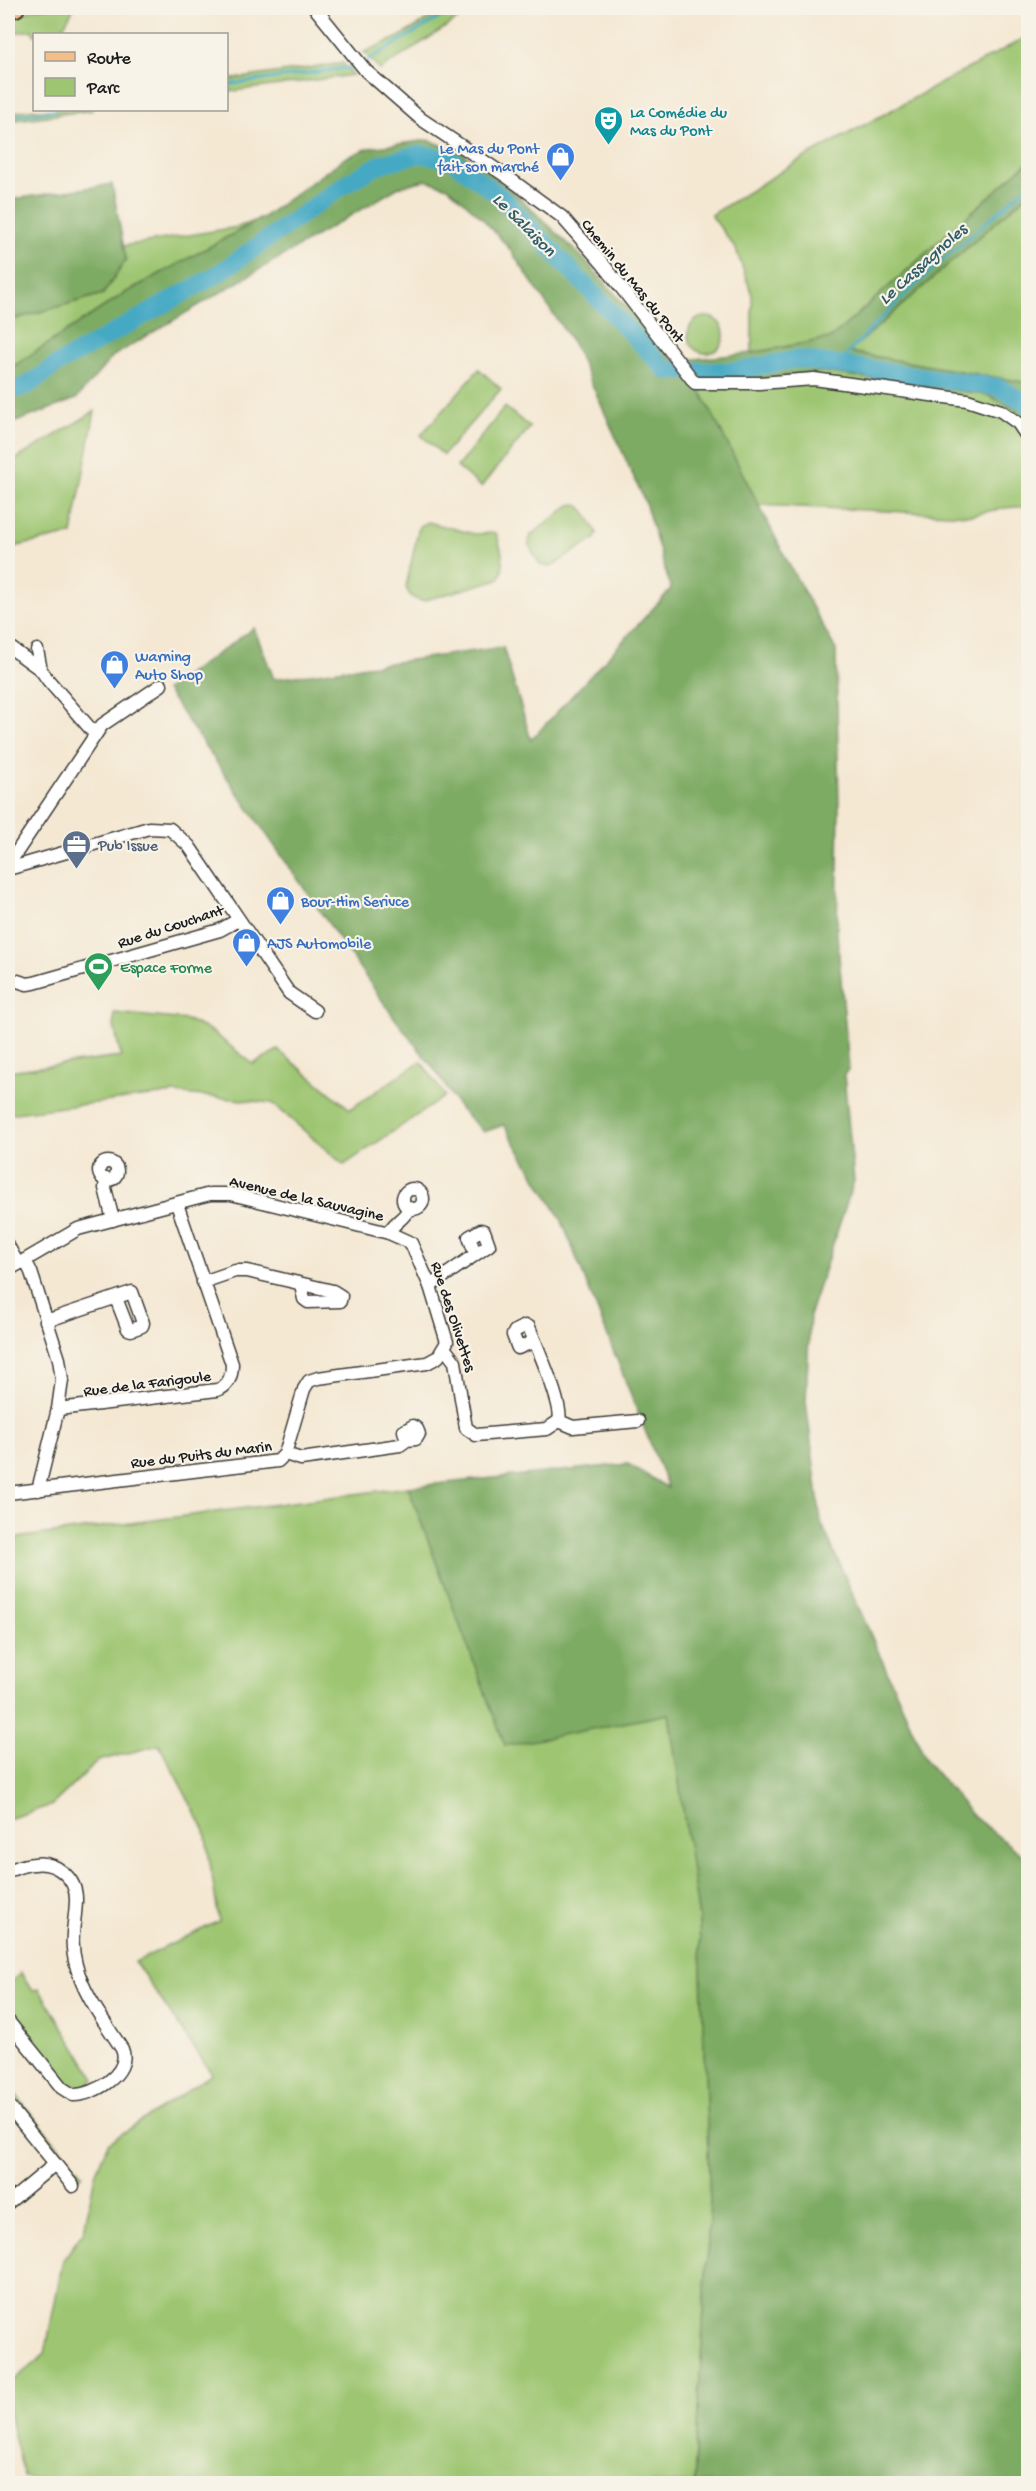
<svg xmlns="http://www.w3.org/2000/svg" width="1036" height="2491" viewBox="0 0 1036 2491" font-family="'Gochi Hand',sans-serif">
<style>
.green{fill:#9ec672;stroke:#5d7147;stroke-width:1.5}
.forest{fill:#7eab64;stroke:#4d6440;stroke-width:1.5}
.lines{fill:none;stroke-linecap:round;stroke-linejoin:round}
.stream{stroke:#44a9c4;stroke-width:3}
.river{stroke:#44a9c4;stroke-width:18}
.minor-casing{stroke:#3c3b37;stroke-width:15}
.major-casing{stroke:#3c3b37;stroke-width:20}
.minor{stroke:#fff;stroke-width:12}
.major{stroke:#f6be87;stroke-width:16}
.labels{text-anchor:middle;stroke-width:4.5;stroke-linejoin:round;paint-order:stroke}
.culture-label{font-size:16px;fill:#0d838f;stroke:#f7f3e8;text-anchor:start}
.shop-label{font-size:16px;fill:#366cbe;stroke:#f7f3e8;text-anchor:start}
.street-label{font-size:16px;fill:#1c1c1c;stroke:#f7f3e8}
.service-label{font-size:16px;fill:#4e5e75;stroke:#f7f3e8;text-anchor:start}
.leisure-label{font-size:16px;fill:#27864d;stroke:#f7f3e8;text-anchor:start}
.water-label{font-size:18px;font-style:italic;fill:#2e5b68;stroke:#f7f3e8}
</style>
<rect width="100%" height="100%" fill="#f7f3e8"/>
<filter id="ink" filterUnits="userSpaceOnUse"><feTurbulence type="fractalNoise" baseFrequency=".0167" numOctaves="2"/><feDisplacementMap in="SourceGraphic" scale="12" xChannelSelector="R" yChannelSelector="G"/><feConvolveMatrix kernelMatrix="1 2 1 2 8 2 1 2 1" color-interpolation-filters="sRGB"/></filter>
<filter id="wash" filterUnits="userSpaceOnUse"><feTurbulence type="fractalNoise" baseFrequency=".008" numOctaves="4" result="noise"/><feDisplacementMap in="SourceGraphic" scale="24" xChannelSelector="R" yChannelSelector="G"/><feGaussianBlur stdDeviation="1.35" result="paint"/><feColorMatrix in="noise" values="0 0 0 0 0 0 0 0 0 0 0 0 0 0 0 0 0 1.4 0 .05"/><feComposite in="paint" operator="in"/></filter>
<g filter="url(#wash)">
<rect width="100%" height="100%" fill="#f4e8d3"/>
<g class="green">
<path d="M37,8H74L59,34L34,35L32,30L8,34V19Z"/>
<path d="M447,8H475L380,70L364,52L399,37Z"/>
<path d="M1028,36V162L831,338L752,353V295L736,249L711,215L798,161Z"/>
<path d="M343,63L353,75L227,92V80Z"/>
<path d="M34,109V110H93L8,121V113Z"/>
<path d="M1028,194V383L849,352Z"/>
<path d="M262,218L125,293L8,370V321L103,294L126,260L122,246L238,227Z"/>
<circle cx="706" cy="335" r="18"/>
<path d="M479,369L501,389L443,455L421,435Z"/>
<path d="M823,372L988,395L1016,410L1028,424V506L1003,508L972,515L758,505L695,380L752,379Z"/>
<path d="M505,407L530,427L481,487L457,467Z"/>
<path d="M95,411L72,534L8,548V464Z"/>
<path d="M575,504C585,507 592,524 597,533L595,539L550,567L540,565L529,545L530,536L570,505Z"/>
<path d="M428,522L474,534L496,533C501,548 507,565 499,579L422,601C413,599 409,596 406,587L418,531L421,525Z"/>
<path d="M114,1013L187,1020L211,1031L253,1064L278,1050L350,1109L421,1061L445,1096L344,1165L272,1103L174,1093L8,1114V1071L121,1057L114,1026Z"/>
<path d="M408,1487L505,1745L669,1714L699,1919L710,2203L694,2483L53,2484L24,2476L8,2410V2385L45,2354L63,2260L84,2231L95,2175L108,2143L212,2074L135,1962L219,1921L205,1831L159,1745L98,1761L52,1805L8,1819V1539Z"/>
<path d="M21,1973L33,1991L39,1989L95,2079L83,2088L70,2090L8,2012V1985Z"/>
<path d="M8,2085L82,2175L77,2179L8,2097Z"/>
</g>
<g class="forest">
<path d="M428,140L461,152L510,189L580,255L675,361L752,353L831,338L1028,162V194L849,352L1028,383V424L1016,410L988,395L823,372L752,379L695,380L792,570L836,650L839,808L837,934L849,1068L844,1075L854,1181L810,1313L806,1401L821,1522L927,1762L973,1816L1028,1860V2483H694L710,2203L699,1919L669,1714L505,1746L408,1487L628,1464L668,1488L561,1219L504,1125L484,1132L460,1109L435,1070L393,1016L166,690L254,628L274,679L503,647L531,740L671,589L645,502L574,345L509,248L480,216L448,187L425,180L399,187L113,356L76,399L8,425V370L125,293L262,218L345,158L369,148Z"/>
<path d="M112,184L126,260L103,294L8,321V200Z"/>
</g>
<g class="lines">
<g class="stream">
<path d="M368,60L456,8"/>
<path d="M226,85L352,67"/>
<path d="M8,117L56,110"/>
<path d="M838,365C895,299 962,243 1028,186"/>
</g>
<path class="river" d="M8,392L28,385L56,365L216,275L347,183L380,164L419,154L450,159L500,196L667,371H734L797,359L998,387L1028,404"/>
</g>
</g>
<g filter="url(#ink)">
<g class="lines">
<defs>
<g id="minor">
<path d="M315,8L366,71L421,119L506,176L562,217L603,264L695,383H759L814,379L967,400L1001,411L1018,423L1028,438"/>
<path d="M8,646L41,670"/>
<path d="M37,650L41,670L48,680L95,734"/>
<path d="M8,865L102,725L161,685"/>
<path d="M8,869L149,828L170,829L189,846L289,993L315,1011"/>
<path d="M8,978L27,984L34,983L220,930L238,920"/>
<circle cx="108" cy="1171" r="9"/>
<path d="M106,1179L105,1188L113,1220"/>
<circle cx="413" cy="1199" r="10"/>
<path d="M389,1233C393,1222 405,1219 409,1208"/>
<path d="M8,1246L18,1264"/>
<path d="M25,1260L31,1272L59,1359L62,1380L58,1409L38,1490"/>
<path d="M8,1270L78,1229L210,1194H231L389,1233L411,1243L430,1286L447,1342L438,1357L427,1363L318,1378L309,1381L304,1389L285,1454L278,1461L8,1493"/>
<path d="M203,1282L235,1271H247L333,1291L341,1296L340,1301L308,1302L304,1299L301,1285"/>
<path d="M430,1286L489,1245L484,1231L481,1230L469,1237L475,1253"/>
<path d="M46,1321L132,1292L143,1323L142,1326L131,1330L128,1329L116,1298"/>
<path d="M535,1341L518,1348L513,1335L515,1331L525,1326L529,1327C536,1345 564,1406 559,1421"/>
<path d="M445,1349L455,1362L466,1428L476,1435L547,1429L559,1421L573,1427L638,1421"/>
<path d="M58,1409L217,1390C229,1386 232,1376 232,1364L177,1204"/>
<path d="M285,1454L301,1459L400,1445L407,1440L416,1439L419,1434L417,1429L413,1426L404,1431L407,1440"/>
<path d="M8,1871C16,1868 25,1864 34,1864C56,1861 77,1878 76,1901C75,1926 69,1939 76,1965C84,1996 105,2022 122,2049C132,2073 93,2096 73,2095L62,2088L8,2021"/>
<path d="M8,2105L73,2186"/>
<path d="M8,2203L55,2164"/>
</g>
<path id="major" d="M8,10L16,8"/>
</defs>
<use href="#minor" class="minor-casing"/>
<use href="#major" class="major-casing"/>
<use href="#minor" class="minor"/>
<use href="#major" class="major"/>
</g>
</g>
<defs>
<symbol id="theatre-pin" viewBox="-11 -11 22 30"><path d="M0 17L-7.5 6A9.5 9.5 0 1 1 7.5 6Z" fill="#0f9aa8" stroke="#f7f3e8"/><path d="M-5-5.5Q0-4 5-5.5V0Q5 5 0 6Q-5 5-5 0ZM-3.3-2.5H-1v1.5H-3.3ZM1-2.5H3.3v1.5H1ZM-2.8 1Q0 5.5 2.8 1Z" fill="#fff"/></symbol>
<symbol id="shop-pin" viewBox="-11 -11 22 30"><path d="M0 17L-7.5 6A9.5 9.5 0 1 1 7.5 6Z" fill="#3f7fe0" stroke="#f7f3e8"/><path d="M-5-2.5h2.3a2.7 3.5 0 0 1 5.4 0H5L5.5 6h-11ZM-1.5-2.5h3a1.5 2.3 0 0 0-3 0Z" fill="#fff"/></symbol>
<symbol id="office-pin" viewBox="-11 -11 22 30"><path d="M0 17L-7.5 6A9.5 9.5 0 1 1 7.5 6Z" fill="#5c6f8a" stroke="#f7f3e8"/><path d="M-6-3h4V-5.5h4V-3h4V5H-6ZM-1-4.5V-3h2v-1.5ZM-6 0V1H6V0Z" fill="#fff"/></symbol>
<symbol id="stadium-pin" viewBox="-11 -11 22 30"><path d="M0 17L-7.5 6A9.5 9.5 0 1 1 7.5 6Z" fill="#2e9e5b" stroke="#f7f3e8"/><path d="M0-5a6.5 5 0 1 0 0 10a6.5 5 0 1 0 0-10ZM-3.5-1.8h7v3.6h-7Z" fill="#fff"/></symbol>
</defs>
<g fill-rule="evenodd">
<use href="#theatre-pin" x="592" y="104" width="33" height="45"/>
<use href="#shop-pin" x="544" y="140" width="33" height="45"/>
<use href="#shop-pin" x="98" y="648" width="33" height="45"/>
<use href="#office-pin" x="60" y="828" width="33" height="45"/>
<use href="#shop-pin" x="264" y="884" width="33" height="45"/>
<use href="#shop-pin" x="230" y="926" width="33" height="45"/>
<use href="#stadium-pin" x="82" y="950" width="33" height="45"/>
</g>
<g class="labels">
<g class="culture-label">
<text x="630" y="117">La Comédie du<tspan x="630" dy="18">Mas du Pont</tspan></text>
</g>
<g class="shop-label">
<text x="539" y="153" text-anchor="end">Le Mas du Pont<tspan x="539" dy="18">fait son marché</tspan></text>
<text x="135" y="661">Warning<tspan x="135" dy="18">Auto Shop</tspan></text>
<text x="301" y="906">Bour-Him Serivce</text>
<text x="267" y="948">AJS Automobile</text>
</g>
<g class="street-label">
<text transform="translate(634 280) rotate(51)" y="6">Chemin du Mas du Pont</text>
<text transform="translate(170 925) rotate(-18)" y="6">Rue du Couchant</text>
<text transform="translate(307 1197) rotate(13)" y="6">Avenue de la Sauvagine</text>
<text transform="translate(455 1316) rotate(72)" y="6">Rue des Olivettes</text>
<text transform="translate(147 1382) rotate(-7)" y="6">Rue de la Farigoule</text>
<text transform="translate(201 1453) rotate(-7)" y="6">Rue du Puits du Marin</text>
</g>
<g class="service-label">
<text x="98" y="850">Pub Issue</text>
</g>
<g class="leisure-label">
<text x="120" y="972">Espace Forme</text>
</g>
<g class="water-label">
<text transform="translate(525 224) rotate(45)" y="6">Le Salaison</text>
<text transform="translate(922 263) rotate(-42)" y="6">Le Cassagnoles</text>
</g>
</g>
<rect width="1036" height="2491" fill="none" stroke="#f7f3e8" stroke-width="30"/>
<rect x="33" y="33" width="195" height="78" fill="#f7f3e8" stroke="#9f9d96" stroke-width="1.5"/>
<rect x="45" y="52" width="30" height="9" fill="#f6be87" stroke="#9f9d96" stroke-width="1.5"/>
<text x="87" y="63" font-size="18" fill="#1c1c1c">Route</text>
<rect x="45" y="78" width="30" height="18" fill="#9ec672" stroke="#9f9d96" stroke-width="1.5"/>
<text x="87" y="93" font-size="18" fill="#1c1c1c">Parc</text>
</svg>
